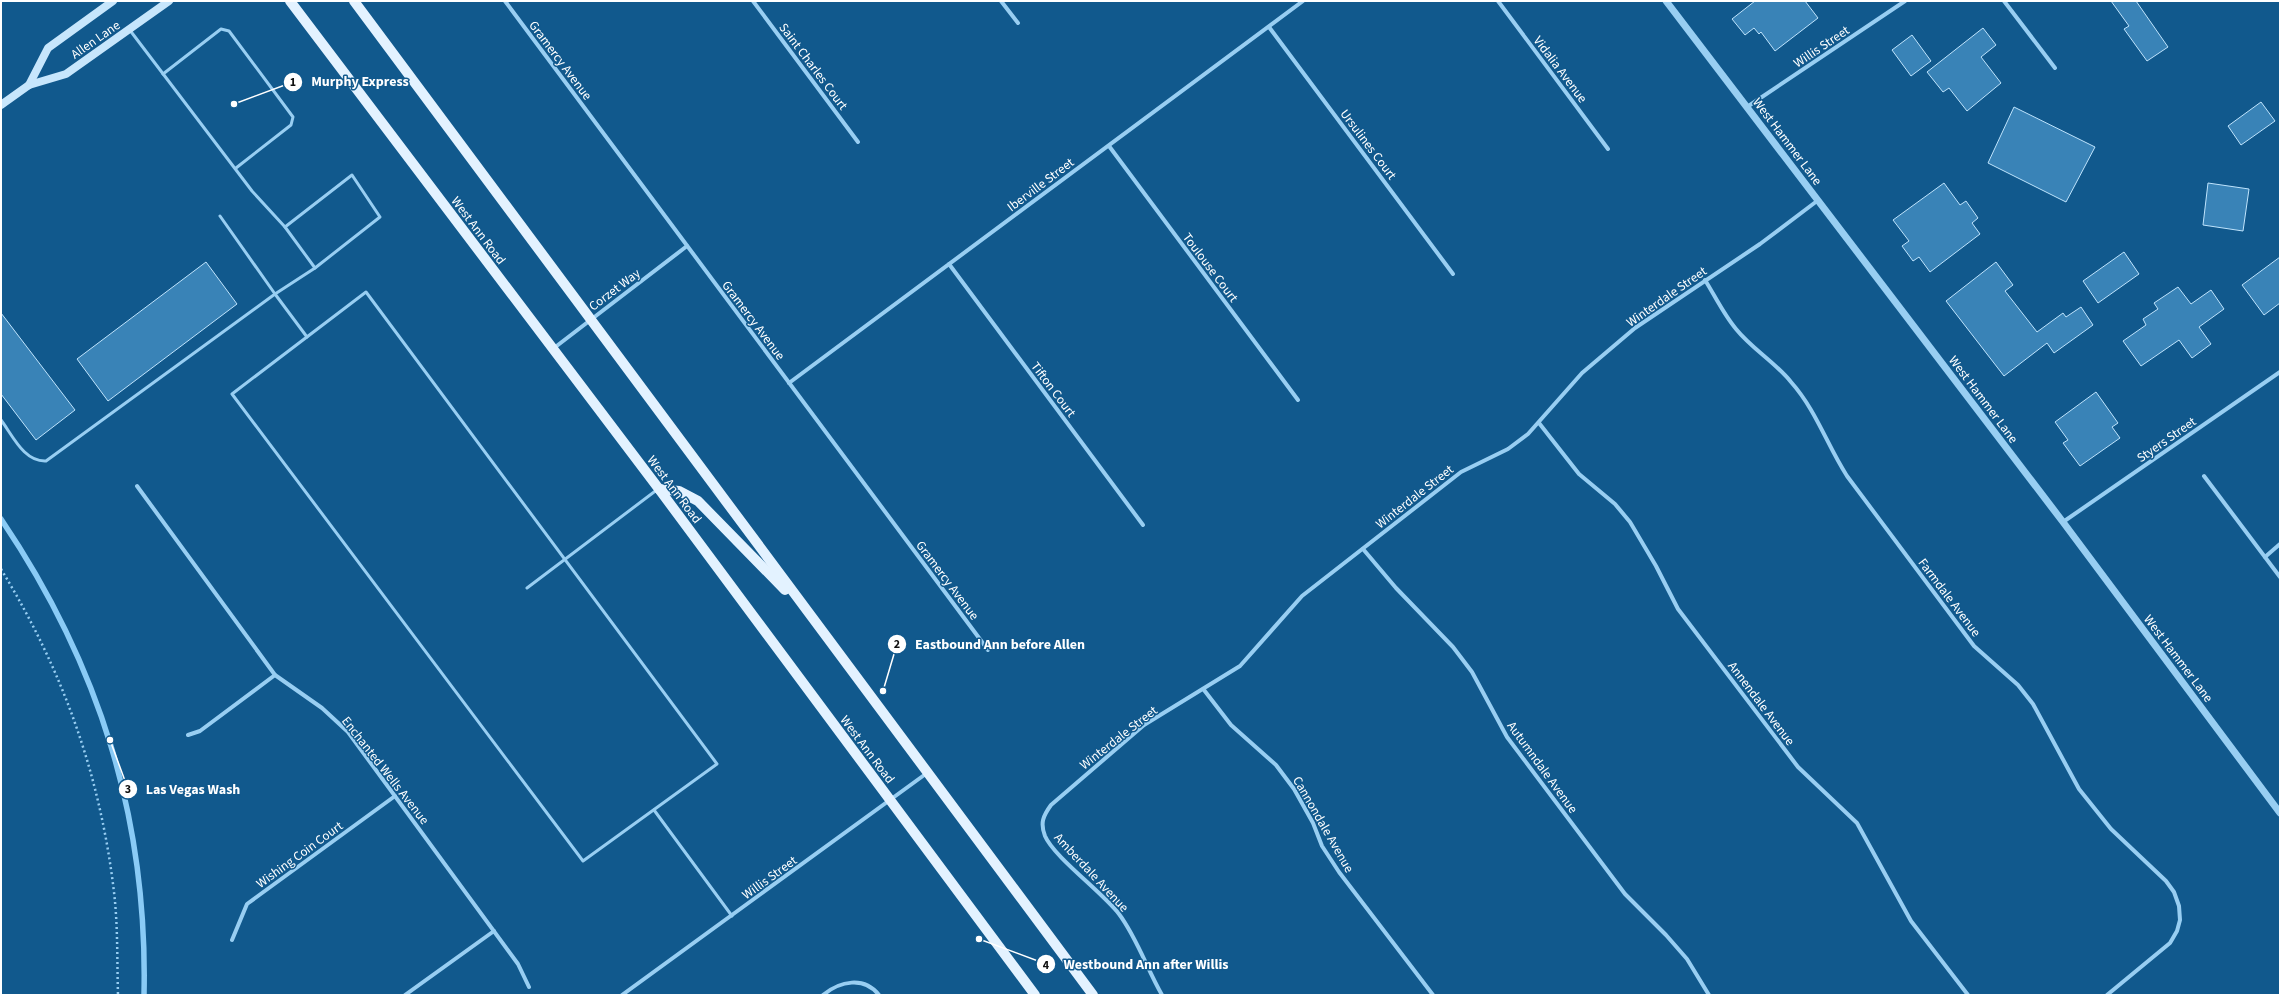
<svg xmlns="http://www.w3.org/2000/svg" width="2281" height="996" viewBox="0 0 2281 996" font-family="'Source Sans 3',sans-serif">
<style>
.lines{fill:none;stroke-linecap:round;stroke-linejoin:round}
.stream{stroke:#8acbf6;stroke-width:5.5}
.building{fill:#3983b7;stroke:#bfe4fd}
.path{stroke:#98cef2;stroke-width:2.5;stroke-dasharray:2 3;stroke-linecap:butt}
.service{stroke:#98cef2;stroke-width:3}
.minor{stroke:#98cef2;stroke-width:4}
.tertiary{stroke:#98cef2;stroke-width:7}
.secondary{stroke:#c7e6fc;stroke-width:8}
.primary{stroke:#e3f2ff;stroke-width:10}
.labels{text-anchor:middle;stroke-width:3;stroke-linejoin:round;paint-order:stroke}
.street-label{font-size:13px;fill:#fff;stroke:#11598d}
.leader{fill:none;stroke:#fff;stroke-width:1.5}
.callout-dot{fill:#fff;stroke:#11598d;stroke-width:1.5}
.mark-label{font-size:12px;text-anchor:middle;font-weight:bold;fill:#111}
.callout-label{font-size:14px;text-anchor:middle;font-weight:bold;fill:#fff;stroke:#11598d;stroke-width:3;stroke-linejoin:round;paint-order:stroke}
</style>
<rect width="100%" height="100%" fill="#11598d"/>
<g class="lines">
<path class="stream" d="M1,519C99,664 148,819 144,995"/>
</g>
<g class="building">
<path d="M1755,1H1805L1818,18L1775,51L1761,32L1759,34L1754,28L1745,35L1732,19Z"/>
<path d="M2111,1H2136L2168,47L2147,61L2124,29L2129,26Z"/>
<path d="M1983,28L1996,45L1981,57L2001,83L1967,111L1949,88L1943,92L1927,72Z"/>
<path d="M1912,35L1931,61L1911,76L1892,50Z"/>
<path d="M2261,102L2275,121L2241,145L2228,126Z"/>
<path d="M2014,107L2095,147L2066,202L1988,163Z"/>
<path d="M1944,183L1960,205L1966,201L1978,218L1972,223L1980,234L1930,272L1919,257L1913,261L1902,246L1909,241L1893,220Z"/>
<path d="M2208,183L2249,189L2243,231L2203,225Z"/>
<path d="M2124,252L2139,274L2098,303L2083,281Z"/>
<path d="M2280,257V303L2264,315L2242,285Z"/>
<path d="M206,262L237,304L108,401L77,359Z"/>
<path d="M1996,262L2013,285L2005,291L2037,332L2063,313L2066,317L2081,307L2093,325L2054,353L2047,343L2004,376L1946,301Z"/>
<path d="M2178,287L2191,304L2211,290L2224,309L2199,327L2211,344L2192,358L2179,340L2141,366L2123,341L2146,325L2143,319L2158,309L2154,303Z"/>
<path d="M1,313L75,410L36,440L1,394Z"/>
<path d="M2096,392L2118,423L2112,427L2120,438L2080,466L2063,443L2068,440L2055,422Z"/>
</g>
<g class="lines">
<path class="path" d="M1,569C63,671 100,774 114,892C118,926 117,961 118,995"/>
<g class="service">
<path d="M129,29L252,191L285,227L315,268L275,294L220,216"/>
<path d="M163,74L221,29L229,31L293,117L291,125L236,168"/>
<path d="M285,227L352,175L380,217L315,268"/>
<path d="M366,292L717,764L583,861L232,394Z"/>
<path d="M1,420C13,436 24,462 46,461L275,294L307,337"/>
<path d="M527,588L658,489"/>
<path d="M654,810L732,916"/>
</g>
<g class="minor">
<path d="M505,1L988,650"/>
<path d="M753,1L858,142"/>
<path d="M1001,1L1018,23"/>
<path d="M1498,1L1608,149"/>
<path d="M2004,1L2055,68"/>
<path d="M1269,27L1453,274"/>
<path d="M1747,107L1905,1"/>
<path d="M1109,146L1298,400"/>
<path d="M949,264L1143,525"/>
<path d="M1705,280C1715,296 1724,315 1736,329C1752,349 1775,362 1791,382C1816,410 1827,445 1847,476L1974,646L2018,685L2033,704L2079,789L2111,829L2166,881L2174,892L2179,906L2180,920L2177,931L2170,943L2107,995"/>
<path d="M554,348L687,246"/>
<path d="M789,383L1303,1"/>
<path d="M1539,423L1579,474L1615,504L1630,522L1656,566L1678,609L1798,767L1857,823L1911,921L1968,995"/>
<path d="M2204,476L2280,577"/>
<path d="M137,486L275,675L322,708L348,732L518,964L529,987"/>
<path d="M2063,522L2280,372"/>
<path d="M1363,549L1396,588L1453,647L1472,672L1507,737L1625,894L1666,935L1687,959L1709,995"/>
<path d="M2265,557L2280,544"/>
<path d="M1204,690L1231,725L1276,765L1294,789L1313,823L1322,846L1339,872L1433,995"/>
<path d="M188,735L200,731L275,675"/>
<path d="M232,940L247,904L395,796"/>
<path d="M405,995L494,931"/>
<path d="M622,995L927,773"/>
<path d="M823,995C840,981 864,976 879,995"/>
<path d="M1162,995C1147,969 1137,938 1119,914C1102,892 1054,857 1045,836C1040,823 1043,816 1051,805L1144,725L1240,666L1302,596L1461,472L1508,449L1528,434L1582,373L1635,328L1760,244L1817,201"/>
</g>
<path class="tertiary" d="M1666,1L2063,522L2280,813"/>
<g class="secondary">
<path d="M29,85L48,48L113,1"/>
<path d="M1,105L29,85L66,74L169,1"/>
</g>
<g class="primary">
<path d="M290,1L659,489L1035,995"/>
<path d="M354,1L1093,995"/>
<path d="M659,489L679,491L698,501L785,590"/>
</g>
</g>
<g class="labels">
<g class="street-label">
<text transform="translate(95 39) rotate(-35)" y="5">Allen Lane</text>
<text transform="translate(1821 46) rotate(-34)" y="5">Willis Street</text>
<text transform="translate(561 60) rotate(53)" y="5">Gramercy Avenue</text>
<text transform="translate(814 66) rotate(53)" y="5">Saint Charles Court</text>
<text transform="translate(1561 69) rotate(53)" y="5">Vidalia Avenue</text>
<text transform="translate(1788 141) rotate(53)" y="5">West Hammer Lane</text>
<text transform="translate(1369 144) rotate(53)" y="5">Ursulines Court</text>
<text transform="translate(1040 184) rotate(-37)" y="5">Iberville Street</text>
<text transform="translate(479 230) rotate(53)" y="5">West Ann Road</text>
<text transform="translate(1211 267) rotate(53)" y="5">Toulouse Court</text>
<text transform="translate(614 289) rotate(-37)" y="5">Corzet Way</text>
<text transform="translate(1666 296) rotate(-35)" y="5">Winterdale Street</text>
<text transform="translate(754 320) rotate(53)" y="5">Gramercy Avenue</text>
<text transform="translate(1054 389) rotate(53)" y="5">Tifton Court</text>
<text transform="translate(1984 399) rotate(53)" y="5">West Hammer Lane</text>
<text transform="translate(2166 439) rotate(-35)" y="5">Styers Street</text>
<text transform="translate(675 489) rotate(53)" y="5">West Ann Road</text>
<text transform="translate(1414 496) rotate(-38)" y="5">Winterdale Street</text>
<text transform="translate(948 580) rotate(53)" y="5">Gramercy Avenue</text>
<text transform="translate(1950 597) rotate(53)" y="5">Farmdale Avenue</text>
<text transform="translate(2179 658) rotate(53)" y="5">West Hammer Lane</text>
<text transform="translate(1762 703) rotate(53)" y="5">Annendale Avenue</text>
<text transform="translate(1118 737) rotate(-38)" y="5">Winterdale Street</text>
<text transform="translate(868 749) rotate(53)" y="5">West Ann Road</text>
<text transform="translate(1543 767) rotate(54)" y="5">Autumndale Avenue</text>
<text transform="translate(386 770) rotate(52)" y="5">Enchanted Wells Avenue</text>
<text transform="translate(1324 824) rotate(60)" y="5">Cannondale Avenue</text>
<text transform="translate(299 854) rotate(-36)" y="5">Wishing Coin Court</text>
<text transform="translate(1092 872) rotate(47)" y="5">Amberdale Avenue</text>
<text transform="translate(769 877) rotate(-36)" y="5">Willis Street</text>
</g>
</g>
<path class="leader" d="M234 104L293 82M883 691L897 644M110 740L128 789M979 939L1046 964"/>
<g class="callout-dot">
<circle cx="234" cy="104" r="4"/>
<circle cx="883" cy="691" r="4"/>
<circle cx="110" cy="740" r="4"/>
<circle cx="979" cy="939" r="4"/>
<circle cx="293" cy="82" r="10"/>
<circle cx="897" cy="644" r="10"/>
<circle cx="128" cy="789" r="10"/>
<circle cx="1046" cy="964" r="10"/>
</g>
<g class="mark-label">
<text x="293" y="86">1</text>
<text x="897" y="648">2</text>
<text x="128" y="793">3</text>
<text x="1046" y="969">4</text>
</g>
<g class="callout-label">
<text x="360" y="86">Murphy Express</text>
<text x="1000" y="649">Eastbound Ann before Allen</text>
<text x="193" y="794">Las Vegas Wash</text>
<text x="1146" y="969">Westbound Ann after Willis</text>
</g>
<rect width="2281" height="996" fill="none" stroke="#ffffff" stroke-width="4"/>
</svg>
